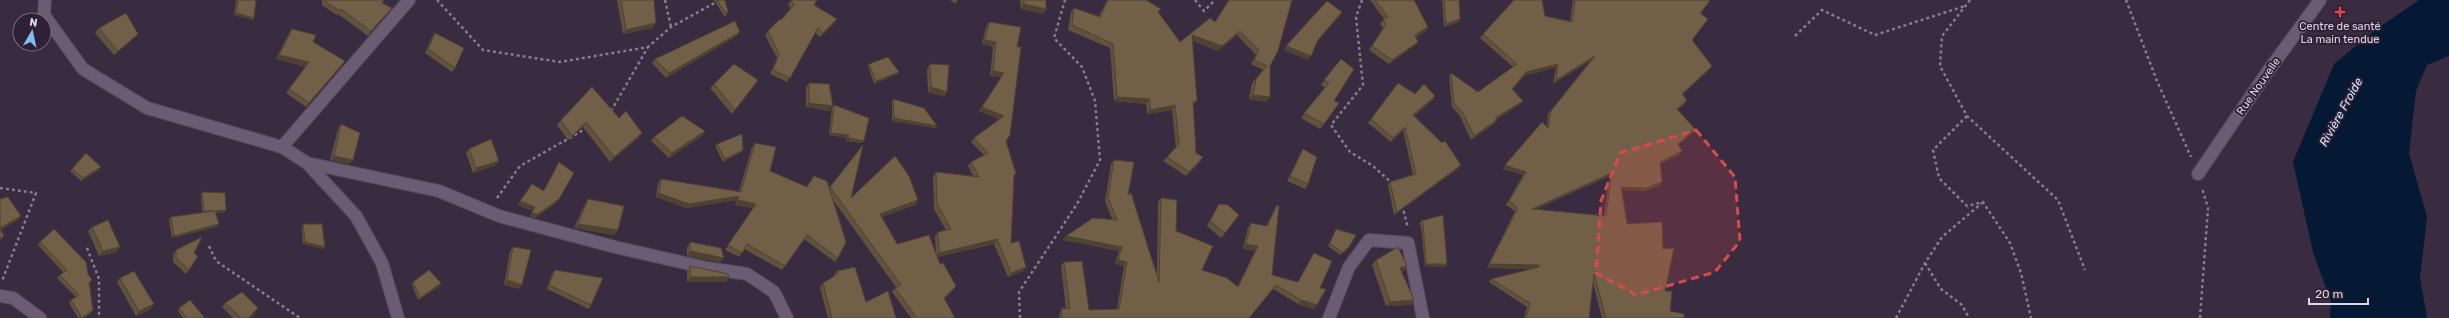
<svg xmlns="http://www.w3.org/2000/svg" width="2449" height="318" viewBox="0 0 2449 318" font-family="Rubik,sans-serif">
<style>
.water{fill:#051934}
.lines{fill:none;stroke-linecap:round;stroke-linejoin:round}
.minor-casing{stroke:#55495b;stroke-width:14}
.path{stroke:#877c8d;stroke-width:2.5;stroke-dasharray:3 3;stroke-linecap:butt}
.minor{stroke:#6b5b73;stroke-width:12}
.wall{fill:#61523e;fill-rule:evenodd}
.shaded-wall{fill:#4f4232}
.building{fill:#715f48;stroke:#4f4232;fill-rule:evenodd}
.marked{fill:#d84b4d;fill-opacity:0.2;stroke:#d84b4d;stroke-width:3;stroke-dasharray:8 5;stroke-linejoin:round}
.health-dot{fill:#e0444e;stroke:#2f2135;stroke-width:1.5}
.labels{text-anchor:middle;stroke-width:3.5;stroke-linejoin:round;paint-order:stroke}
.poi-label{font-size:11px;fill:#ded5e3;stroke:#2f2135}
.street-label{font-size:11px;fill:#ded5e3;stroke:#2f2135}
.water-label{font-size:12px;font-style:italic;fill:#d3e4fa;stroke:#2f2135}
</style>
<rect width="100%" height="100%" fill="#392b40"/>
<path class="water" d="M2419,0H2449V56L2427,65L2416,91L2409,153L2427,217L2420,278L2427,318H2330L2331,302L2313,252L2293,162L2334,64L2378,28Z"/>
<g class="lines">
<defs>
<g id="minor">
<path d="M45,0L44,15L83,69L147,108L282,147L307,163L356,216L382,263L398,318"/>
<path d="M282,147L409,0"/>
<path d="M307,163L439,191L499,216L615,247L707,268L747,274L774,292L787,318"/>
<path d="M2198,174L2266,74L2320,0"/>
<path d="M0,296L13,298L40,318"/>
<path d="M1329,318L1349,267L1369,240L1408,243L1423,318"/>
</g>
</defs>
<use href="#minor" class="minor-casing"/>
<g class="path">
<path d="M437,0L483,50L560,62L648,47L671,27L720,0"/>
<path d="M665,0L671,27"/>
<path d="M1195,0L1204,11L1215,0"/>
<path d="M1362,0L1356,17L1363,85L1331,125L1350,152L1373,166L1393,184"/>
<path d="M1970,0L1942,36L1940,66L1967,116L2058,200L2085,270"/>
<path d="M2126,0L2157,81L2191,157"/>
<path d="M1795,36L1822,10L1875,35L1965,6"/>
<path d="M611,111L648,47"/>
<path d="M1967,116L1933,150L1939,178L1967,206L1983,202L2010,243L2021,273L2031,318"/>
<path d="M0,188L36,193L2,281"/>
<path d="M497,198L520,166L587,128"/>
<path d="M1402,205L1408,228"/>
<path d="M209,246L216,261L300,318"/>
<path d="M87,248L99,279V318"/>
<path d="M1925,263L1941,289L1962,305L1969,318"/>
<path d="M1020,318L1019,292L1077,204L1100,160L1095,101L1082,67L1054,38L1065,0"/>
<path d="M1896,318L1925,263L1942,237L1982,203"/>
<path d="M2200,318L2208,208L2202,188"/>
</g>
<use href="#minor" class="minor"/>
</g>
<g class="wall">
<path d="M236,0H256L253,20L234,15Z"/>
<path d="M322,0H384L382,3L388,12L368,36L338,14L337,15L322,5Z"/>
<path d="M617,0H654L653,28L623,34Z"/>
<path d="M714,0H725L727,15L724,16Z"/>
<path d="M791,0H817L814,5L835,23L820,37L815,33L787,82L770,74L777,58L765,35L768,31L781,20L791,9L788,5Z"/>
<path d="M950,0H958L955,4Z"/>
<path d="M1020,0H1046V9L1043,14L1021,9Z"/>
<path d="M1107,0H1146L1158,12L1180,42L1215,22L1229,0L1270,66L1267,102L1249,99L1252,83L1263,70L1251,64L1256,55L1237,35L1218,51L1193,41L1194,105H1193L1196,153L1200,162L1186,176L1163,161L1176,148L1172,110L1147,114L1146,104L1114,101L1110,48L1068,30L1071,12L1074,8L1099,16Z"/>
<path d="M1370,0H1414L1428,27L1426,31L1416,37L1418,42L1415,45L1389,64L1369,50L1383,28L1380,24L1383,20L1384,19Z"/>
<path d="M1442,0H1459L1460,19L1459,22L1444,27Z"/>
<path d="M1573,0H1709L1701,14L1692,40L1710,69L1682,95L1687,100L1685,104L1677,110L1695,129L1693,133L1678,145L1679,155L1660,164L1662,182L1660,186L1644,191L1622,190L1627,224L1665,291L1670,311L1684,318H1602L1593,283L1589,318H1524L1527,307L1489,282L1491,279L1532,269L1487,268L1515,211L1506,205L1523,175L1503,169L1505,165L1547,126L1548,114L1591,60L1553,84L1556,67L1524,76L1512,90L1523,101L1520,104L1496,120H1497L1494,124L1471,140L1460,116L1452,107L1449,76L1451,73L1478,92L1513,67L1480,38L1483,34L1545,16L1570,21ZM1610,176L1604,216L1536,209Z"/>
<path d="M989,22L1017,47L1006,141L1014,178L1011,243L1026,267L1023,271L1008,277L994,244L937,257L940,264L953,290L944,299L955,318H911L892,292L895,288L896,287L833,200L838,258L835,262L804,239L782,270L744,249L739,257L725,250L753,208L735,205L737,200L686,208L656,197L658,183L661,179L739,191L752,147L755,143L770,171L806,187L814,176L829,188L863,145L851,198L918,200L915,205L881,217L897,244L936,255L935,236L938,232L946,230L934,209L933,177L936,172L973,176L968,166L971,162L984,155L971,142L974,138L999,119L979,111L1001,77L990,76L993,47L982,44L986,27Z"/>
<path d="M99,28L138,34L134,38L114,55L95,33Z"/>
<path d="M292,29L345,61L306,107L286,93L306,67L276,59L289,33Z"/>
<path d="M740,32L737,36L666,78L652,63L655,59Z"/>
<path d="M435,33L455,68L452,72L425,53L432,37Z"/>
<path d="M1341,59L1334,101L1339,103L1320,129L1301,118L1325,88L1321,85Z"/>
<path d="M869,64L899,72L897,74L874,84L868,66Z"/>
<path d="M930,64L947,92L944,97L928,92L927,69Z"/>
<path d="M809,83L833,106L834,105L862,143L846,141L847,138L829,135L832,107L829,111L806,107V88Z"/>
<path d="M1398,83L1415,94L1435,96L1433,100L1414,116L1459,168L1394,215L1388,185L1390,182L1413,175L1403,130L1391,142L1368,123Z"/>
<path d="M714,84L755,85L732,114L710,88Z"/>
<path d="M893,99L937,126L935,128L892,121V101Z"/>
<path d="M619,118L642,133L639,137L610,162L583,127L568,140L557,125L561,120Z"/>
<path d="M341,124L350,164L330,160L338,129Z"/>
<path d="M705,131L702,136L669,158L651,141L654,137Z"/>
<path d="M717,144L743,150L741,152L723,162L715,146Z"/>
<path d="M469,149L496,165L473,173L466,153Z"/>
<path d="M1303,149L1308,184L1305,189L1287,181L1300,154Z"/>
<path d="M1114,160L1128,195L1157,273L1158,202L1161,198L1176,231L1202,270L1238,286L1255,251L1243,249L1248,227L1251,223L1266,226L1274,210L1277,205L1272,275L1298,282L1314,253L1320,288L1314,309L1298,304L1273,289L1249,318H1059L1060,312L1062,308L1066,309L1061,266L1064,262L1089,310L1117,309L1124,266L1115,264L1119,251L1063,240L1066,236L1112,219L1105,201L1111,164Z"/>
<path d="M559,162L556,203L535,218L530,216L533,211L518,205L532,184L543,191Z"/>
<path d="M72,169L99,170L81,181L70,171Z"/>
<path d="M202,192L224,213H215L217,227L172,238L169,220L171,217L202,213L201,194Z"/>
<path d="M588,199L618,230L614,235L574,228L585,204Z"/>
<path d="M1219,204L1239,215L1221,238L1207,226L1216,209Z"/>
<path d="M1443,215L1446,267L1425,266L1421,226L1419,224L1421,221Z"/>
<path d="M303,224L325,247L323,249L303,244L302,227Z"/>
<path d="M92,227L120,247L116,252L99,256L88,231Z"/>
<path d="M1336,229L1349,247L1347,250L1340,255L1328,246Z"/>
<path d="M40,242L88,274L92,280L89,284L93,310L90,314L84,318H78L69,303L71,300L76,297L57,278L63,272L38,245Z"/>
<path d="M690,242L720,262L687,256V247Z"/>
<path d="M513,247L519,289L504,285L510,251Z"/>
<path d="M176,250L194,253L189,270L186,274L173,262V255Z"/>
<path d="M1376,260L1407,266L1404,271L1401,272L1414,300L1411,305L1386,306L1372,265Z"/>
<path d="M690,266L729,277L726,282H687V271Z"/>
<path d="M555,270L591,305L589,309L547,289L552,274Z"/>
<path d="M837,271L866,302L896,318H828L820,288L823,283L834,277V275Z"/>
<path d="M120,278L151,309L136,316L117,282Z"/>
<path d="M413,282L441,283L440,286L418,300L412,285Z"/>
<path d="M225,303L255,313L250,318H233L222,307Z"/>
<path d="M179,308L205,318H183L178,311Z"/>
</g>
<g class="shaded-wall">
<path d="M1024,4L1046,9L1043,14L1021,9Z"/>
<path d="M392,8L388,12L368,36L371,31Z"/>
<path d="M1342,12L1340,16L1315,44L1318,40Z"/>
<path d="M236,13L254,18L253,20L234,15Z"/>
<path d="M837,19L835,23L820,37L823,33Z"/>
<path d="M1460,19L1459,22L1444,27L1446,24Z"/>
<path d="M656,23L653,28L623,34L626,30Z"/>
<path d="M1428,27L1426,31L1412,39L1415,35Z"/>
<path d="M1240,31L1237,35L1218,51L1189,39L1192,35Z"/>
<path d="M740,32L737,36L666,78L669,73Z"/>
<path d="M138,34L134,38L114,55L118,51Z"/>
<path d="M985,40L996,42L993,47L982,44Z"/>
<path d="M1418,42L1415,45L1389,64L1392,60Z"/>
<path d="M1286,46L1311,56L1308,60L1283,50Z"/>
<path d="M279,55L309,62L306,67L276,59Z"/>
<path d="M1595,56L1592,60L1553,84L1556,80Z"/>
<path d="M345,61L342,66L306,107L309,103Z"/>
<path d="M1558,64L1556,67L1524,76L1510,93L1526,72Z"/>
<path d="M1712,66L1710,69L1679,98L1682,94Z"/>
<path d="M993,71L1004,73L1001,77L990,76Z"/>
<path d="M899,72L897,74L874,84L876,81Z"/>
<path d="M931,87L947,92L944,97L928,92Z"/>
<path d="M1253,95L1270,97L1267,102L1249,99Z"/>
<path d="M1435,96L1433,100L1411,119L1413,115Z"/>
<path d="M1117,97L1150,99L1146,104L1114,101Z"/>
<path d="M1687,100L1685,104L1674,113L1677,109Z"/>
<path d="M1197,101L1194,105L1189,106L1193,102Z"/>
<path d="M1523,101L1520,104L1493,122L1495,118Z"/>
<path d="M809,103L833,106L829,111L806,107Z"/>
<path d="M1175,105L1172,110L1147,114L1150,110Z"/>
<path d="M982,107L1004,116L1001,120L979,111Z"/>
<path d="M894,118L937,126L935,128L892,121Z"/>
<path d="M1497,120L1494,124L1471,140L1474,136Z"/>
<path d="M586,122L583,127L568,140Z"/>
<path d="M1405,127L1403,130L1391,142L1393,138Z"/>
<path d="M1695,129L1693,133L1675,147L1678,144Z"/>
<path d="M705,131L702,136L669,158L672,153Z"/>
<path d="M642,133L639,137L610,162L614,157Z"/>
<path d="M831,133L849,135L847,138L829,135Z"/>
<path d="M848,138L864,141L862,143L846,141Z"/>
<path d="M743,150L741,152L723,162L725,159Z"/>
<path d="M1682,151L1679,155L1657,165L1660,162Z"/>
<path d="M334,156L353,160L350,164L330,160Z"/>
<path d="M1203,157L1200,162L1186,176L1189,172Z"/>
<path d="M499,161L496,165L473,173L476,168Z"/>
<path d="M1461,165L1459,168L1394,215L1397,212Z"/>
<path d="M1505,165L1526,172L1523,175L1503,169Z"/>
<path d="M101,167L99,170L81,181L83,178Z"/>
<path d="M1612,173L1610,176L1529,212L1532,209Z"/>
<path d="M1662,182L1660,186L1644,191L1618,190L1621,187Z"/>
<path d="M659,193L739,196L737,200L686,208L656,197Z"/>
<path d="M559,199L556,203L535,218L530,216L532,213Z"/>
<path d="M738,200L756,204L753,208L735,205Z"/>
<path d="M918,200L915,205L877,219L880,214Z"/>
<path d="M520,201L535,207L533,211L518,205Z"/>
<path d="M226,210L224,213H213L215,211Z"/>
<path d="M21,216L18,220L0,231V228Z"/>
<path d="M219,224L217,227L172,238L174,236Z"/>
<path d="M578,224L618,230L614,235L574,228Z"/>
<path d="M4,236L1,240L0,241V238Z"/>
<path d="M1066,236L1122,247L1119,251L1063,240Z"/>
<path d="M997,239L994,244L936,257L939,253Z"/>
<path d="M305,242L325,247L323,249L303,244Z"/>
<path d="M1246,244L1258,246L1255,251L1243,249Z"/>
<path d="M120,247L116,252L99,256L103,251Z"/>
<path d="M1349,247L1347,250L1340,255L1342,253Z"/>
<path d="M690,251L724,258L720,262L687,256Z"/>
<path d="M1118,260L1127,262L1124,266L1115,264Z"/>
<path d="M1426,264H1447L1446,267L1425,266Z"/>
<path d="M1489,264L1539,265L1536,269L1487,268Z"/>
<path d="M1407,266L1404,271L1397,273L1400,268Z"/>
<path d="M1026,267L1023,271L1008,277L1011,273Z"/>
<path d="M690,277H729L726,282H687Z"/>
<path d="M507,280L522,285L519,289L504,285Z"/>
<path d="M441,283L440,286L418,300L420,298Z"/>
<path d="M956,286L953,290L941,303L944,298Z"/>
<path d="M1301,300L1317,305L1314,309L1298,304Z"/>
<path d="M1414,300L1411,305L1386,306L1390,302Z"/>
<path d="M154,304L151,309L136,316L139,311Z"/>
<path d="M258,308L255,313L250,318H248Z"/>
<path d="M93,310L90,314L84,318H81Z"/>
</g>
<g class="building">
<path d="M238,0H256L254,18L236,13Z"/>
<path d="M325,0H384L382,3L392,8L371,31L341,9L340,11L325,1Z"/>
<path d="M621,0H654L656,23L626,30Z"/>
<path d="M717,0H725L728,12L726,13Z"/>
<path d="M791,0H817L814,5L837,19L823,33L818,28L790,78L773,70L779,54L768,31L780,19L781,20L794,5L791,1Z"/>
<path d="M1024,0H1046V9L1024,4Z"/>
<path d="M1108,0H1146L1161,9L1158,12L1180,42L1210,18L1215,22L1229,0H1292L1278,51L1270,66V97L1253,95L1256,79L1267,66L1254,60L1259,50L1240,31L1222,46L1192,35L1197,101L1193,102L1196,153L1203,157L1189,172L1167,157L1179,144L1175,105L1150,110V99L1117,97L1113,44L1072,25L1074,8L1100,17Z"/>
<path d="M1375,0H1414L1428,27L1415,35L1418,42L1392,60L1372,46L1386,24L1383,20L1388,17Z"/>
<path d="M1444,0H1459L1460,19L1446,24Z"/>
<path d="M1514,0H1542L1545,16L1572,22L1575,0H1709L1710,1L1700,13L1708,19L1692,40L1712,66L1682,94L1687,100L1677,109L1695,129L1678,144L1682,151L1660,162L1662,182L1646,188L1621,187L1627,224L1662,222L1663,249L1674,248L1665,291H1672L1670,311L1684,314V318H1606L1594,274L1589,318H1526L1530,303L1491,279L1539,267V265L1489,264L1518,208L1509,201L1526,172L1505,165L1542,122L1548,128L1551,111L1595,56L1556,80L1558,64L1526,72L1512,89L1523,101L1495,118L1497,120L1474,136L1463,113L1454,103L1451,73L1478,92L1517,64L1483,34ZM1612,173L1606,216L1532,209Z"/>
<path d="M1327,1L1342,12L1318,40L1311,56L1286,46Z"/>
<path d="M126,13L138,34L118,51L99,28Z"/>
<path d="M735,21L740,32L669,73L655,59Z"/>
<path d="M989,22L1021,27L1017,47H1021L1010,135L1006,141L1016,174L1014,175L1011,243L1019,241L1026,267L1011,273L997,239L939,253L938,232L951,229L937,204L936,172L979,177L971,162L988,153L974,138L1004,116L982,107L1004,73L993,71L996,42L985,40Z"/>
<path d="M292,29L316,35L313,42L345,61L309,103L289,89L309,62L279,55Z"/>
<path d="M435,33L464,48L455,68L428,49Z"/>
<path d="M888,57L899,72L876,81L869,64Z"/>
<path d="M1341,59L1354,69L1334,101L1339,103L1324,124L1304,113L1329,83L1324,80Z"/>
<path d="M734,64L758,80L735,110L714,84Z"/>
<path d="M930,64L949,65L947,92L931,87Z"/>
<path d="M809,83L829,84L833,106L809,103Z"/>
<path d="M1398,83L1415,94L1424,84L1435,96L1413,115L1442,143L1445,141L1461,165L1397,212L1390,182L1416,174L1405,127L1393,138L1371,119Z"/>
<path d="M592,87L619,118L626,111L642,133L614,157L586,122L572,136L561,120Z"/>
<path d="M893,99L924,108L937,126L894,118Z"/>
<path d="M834,105L869,118L864,141L848,138L849,135L831,133Z"/>
<path d="M682,116L705,131L672,153L654,137Z"/>
<path d="M341,124L360,133L353,160L334,156Z"/>
<path d="M742,134L743,150L725,159L717,144Z"/>
<path d="M491,139L499,161L476,168L469,149Z"/>
<path d="M755,143L776,147L770,171L807,187L814,176L827,181L846,242L838,258L807,235L785,266L747,244L742,253L728,245L756,204L738,200L739,196L689,204L659,193L661,179L741,192Z"/>
<path d="M863,145L851,198L895,156L909,176L918,200L880,214L897,244L929,235L940,264L943,263L956,286L944,298L955,318H917L895,288L901,285L830,187Z"/>
<path d="M1303,149L1317,157L1308,184L1290,176Z"/>
<path d="M86,153L101,167L83,178L72,169Z"/>
<path d="M1114,160L1134,162L1128,195L1131,193L1159,282L1161,198L1177,200L1176,231L1213,246L1202,270L1227,278L1238,287L1258,246L1246,244L1251,223L1267,226L1277,205L1279,206L1272,275L1298,282L1314,253L1332,261L1320,288L1326,289L1317,305L1301,300L1276,285L1249,318H1062V308L1070,309L1064,262L1082,261L1089,310L1119,309L1127,262L1118,260L1122,247L1066,236L1093,218L1117,220L1108,197Z"/>
<path d="M559,162L574,173L559,199L538,214L532,213L535,207L520,201L532,184L544,191Z"/>
<path d="M202,192L225,193L226,210L215,211L219,224L174,236L171,217L214,211H204Z"/>
<path d="M8,197L21,216L0,228L4,236L0,238V199Z"/>
<path d="M588,199L624,206L618,230L578,224Z"/>
<path d="M1219,204L1228,205L1239,215L1225,233L1210,221Z"/>
<path d="M1443,215L1447,264H1426L1423,223L1421,221Z"/>
<path d="M108,220L120,247L103,251L92,227Z"/>
<path d="M303,224H322L325,247L305,242Z"/>
<path d="M54,229L86,262L88,274L92,280L89,282L93,310L82,318L71,300L79,295L60,275L67,270L40,242Z"/>
<path d="M1336,229L1356,235L1349,247L1342,253L1330,243Z"/>
<path d="M202,237L194,253L198,256L189,270L176,258V250Z"/>
<path d="M690,242L721,248L724,258L690,251Z"/>
<path d="M513,247L531,250L522,285L507,280Z"/>
<path d="M1398,247L1407,266L1400,268L1414,300L1390,302L1376,260Z"/>
<path d="M690,266L728,274L729,277H690Z"/>
<path d="M855,267L866,302L888,291L896,318H832L823,283L838,274L837,271Z"/>
<path d="M429,270L441,283L420,298L413,282Z"/>
<path d="M555,270L603,278L591,305L549,285Z"/>
<path d="M134,271L154,304L139,311L120,278Z"/>
<path d="M242,292L258,308L248,318H241L225,303Z"/>
<path d="M190,300L205,318H187L179,308Z"/>
</g>
<path class="marked" d="M1696,130L1735,177L1740,241L1715,272L1636,295L1596,273L1601,201L1620,153Z"/>
<path class="health-dot" d="M2338 6h4v4h4v4h-4v4h-4v-4h-4v-4h4z"/>
<g class="labels">
<g class="poi-label">
<text x="2340" y="30">Centre de santé<tspan x="2340" dy="13">La main tendue</tspan></text>
</g>
<g class="street-label">
<text transform="translate(2258 86) rotate(-55)" y="4">Rue Nouvelle</text>
</g>
<g class="water-label">
<text transform="translate(2341 112) rotate(-61)" y="4">Rivière Froide</text>
</g>
</g>
<g transform="translate(32 32) rotate(9)"><circle r="19" fill="#2f2135" stroke="#75697b"/>
<path d="M0-3L7 15L0 10L-7 15Z" fill="#7dbef9"/>
<text y="-6" font-size="11" font-weight="bold" text-anchor="middle" fill="#ded5e3">N</text>
</g>
<path d="M2309 298v6h59v-6" fill="none" stroke="#ded5e3" stroke-width="2"/>
<text x="2315" y="298" font-size="12" fill="#ded5e3" stroke="#2f2135" stroke-width="3" paint-order="stroke">20 m</text>
</svg>
